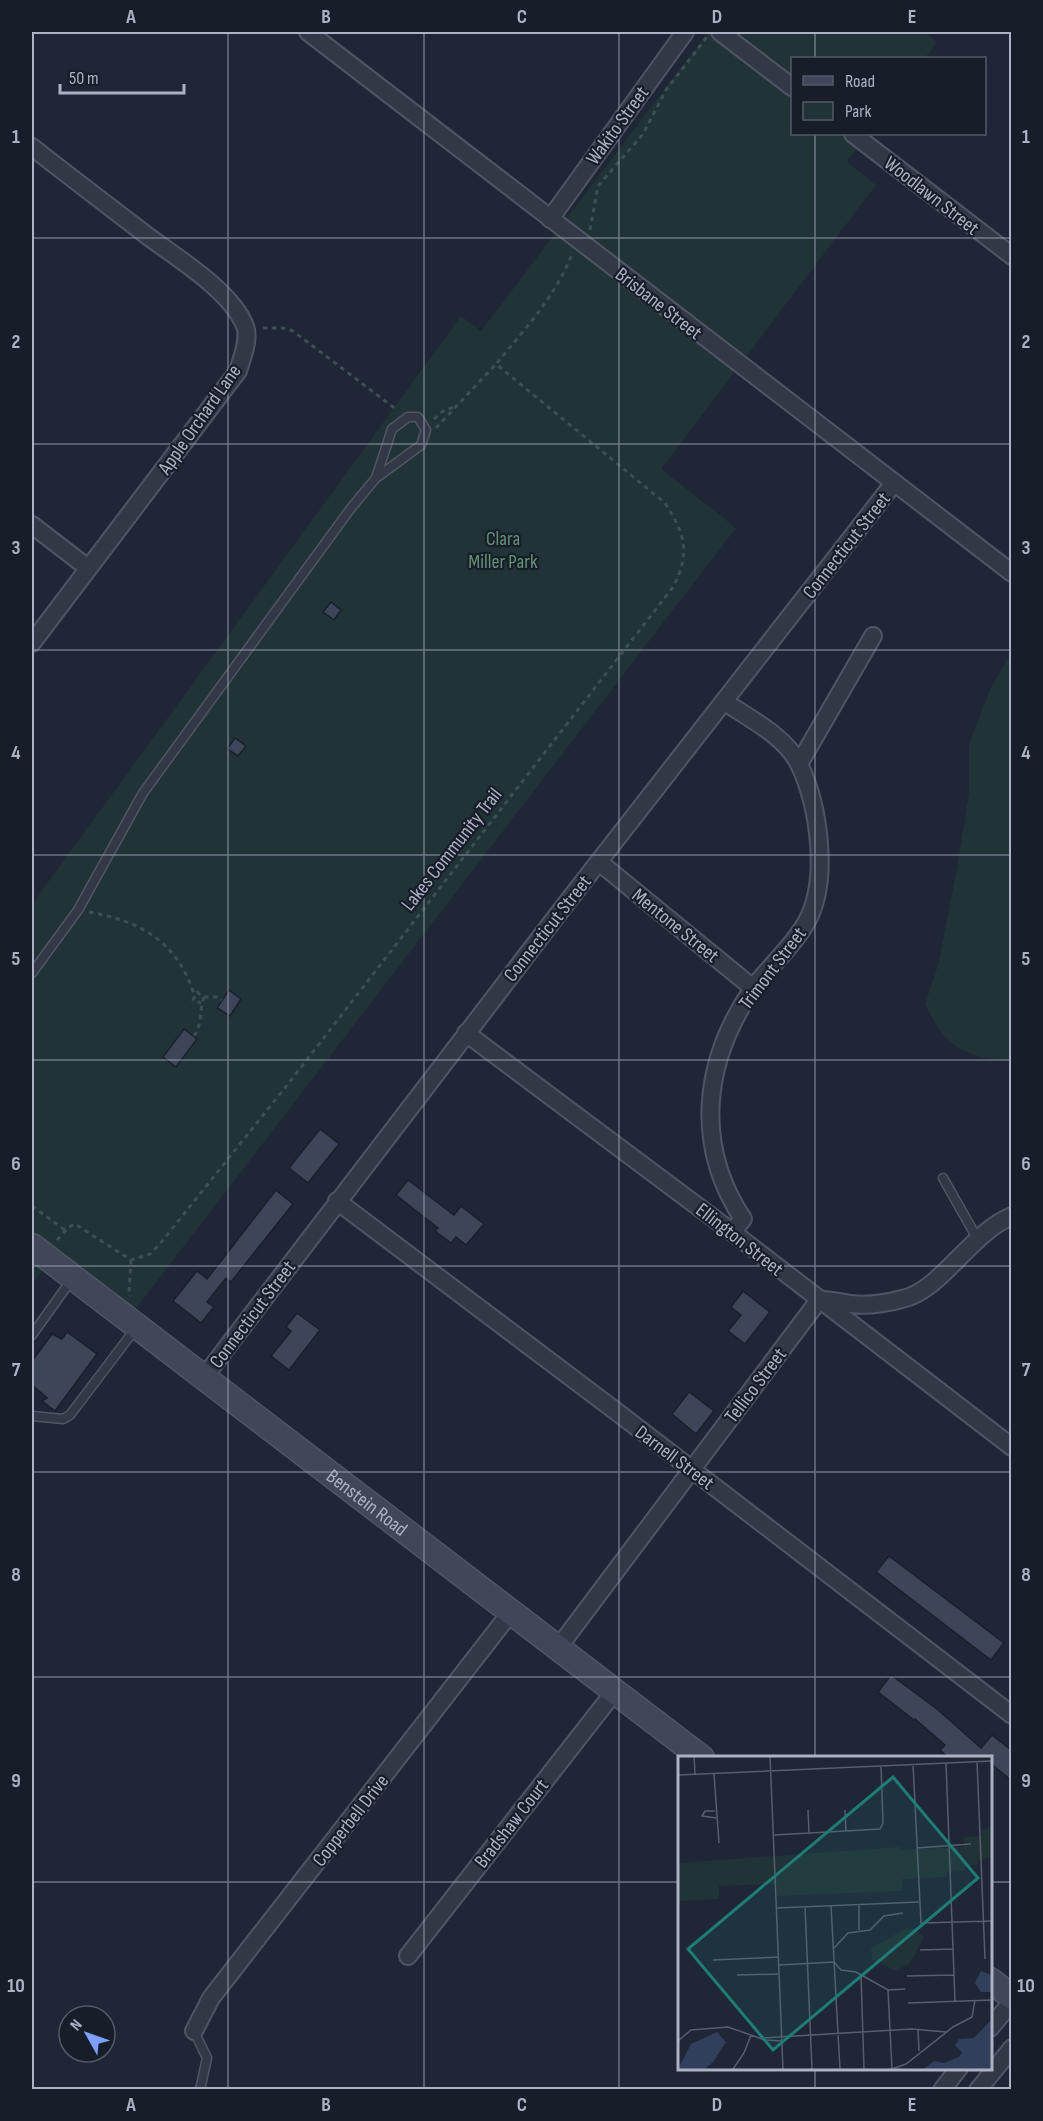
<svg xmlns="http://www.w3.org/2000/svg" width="1043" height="2121" viewBox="0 0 1043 2121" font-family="'Sofia Sans Condensed',sans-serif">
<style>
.green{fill:#223337}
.building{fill:#3d4558;stroke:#1a1f2c;stroke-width:1.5}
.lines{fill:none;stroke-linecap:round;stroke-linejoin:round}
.lane-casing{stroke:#505564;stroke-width:11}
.street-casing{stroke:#505564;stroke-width:20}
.secondary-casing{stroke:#505564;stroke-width:27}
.path{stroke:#3e4f54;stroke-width:3;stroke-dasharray:4.5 4.5;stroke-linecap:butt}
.lane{stroke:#323846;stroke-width:8}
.street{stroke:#323846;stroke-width:16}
.secondary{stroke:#404759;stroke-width:24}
.grid{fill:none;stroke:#acb2c3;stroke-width:1.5;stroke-opacity:0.55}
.labels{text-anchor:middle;stroke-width:4.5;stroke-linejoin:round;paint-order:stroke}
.street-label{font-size:20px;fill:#acb2c3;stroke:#181d2a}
.park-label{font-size:20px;fill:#649274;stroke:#181d2a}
.inset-road{fill:none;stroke:#575e6e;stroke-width:1.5}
.view{fill:#1f7c76;fill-opacity:0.15;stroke:#1f7c76;stroke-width:3}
.inset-edge{fill:none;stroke:#acb2c3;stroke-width:3}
.neatline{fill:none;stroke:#acb2c3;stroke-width:2}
.grid-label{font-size:20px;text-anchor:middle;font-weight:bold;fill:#acb2c3}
</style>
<rect width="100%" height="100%" fill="#1f2635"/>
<g class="green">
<path d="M708,32H923L937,42L925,58H792V134H868L847,162L876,185L661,469L736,528L131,1315L32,1241V904L461,316L481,331Z"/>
<path d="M1011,654L1012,1059C988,1062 957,1053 942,1033C935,1024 930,1013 925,1004L939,962L957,867L969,794V744L991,687Z"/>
<path d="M32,1249L49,1262L32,1285Z"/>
</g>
<g class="building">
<path d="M331,602L341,610L334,620L323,612Z"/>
<path d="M235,738L246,746L238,756L227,749Z"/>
<path d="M229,990L241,999L230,1016L217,1008Z"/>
<path d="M184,1029L197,1039L176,1067L163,1057Z"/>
<path d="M320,1129L339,1144L308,1183L289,1168Z"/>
<path d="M408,1180L454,1215L461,1206L484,1224L466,1245L456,1237L451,1243L435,1231L438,1228L396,1195Z"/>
<path d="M276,1190L293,1204L231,1282L226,1278L207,1302L214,1307L201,1323L173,1301L197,1271L207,1279Z"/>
<path d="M743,1291L770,1312L745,1344L728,1331L741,1315L731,1307Z"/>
<path d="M297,1313L320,1330L289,1370L271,1356L291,1331L286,1327Z"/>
<path d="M67,1332L97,1354L55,1411L42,1401L47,1398L32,1385V1361L52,1334L62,1339Z"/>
<path d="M689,1392L714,1411L696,1434L672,1414Z"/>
<path d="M889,1556L1004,1643L991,1660L876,1572Z"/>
<path d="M891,1675L937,1709L981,1748L992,1735L1011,1750V1780L990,1763V1758H949L940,1750L945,1745L915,1719L914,1720L878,1692Z"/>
</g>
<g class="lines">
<defs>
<g id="lane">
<path d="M32,973L78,910L143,793L351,508L376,478L421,445L426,430L418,417H408L392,429L376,478"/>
<path d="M943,1178L977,1238"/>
<path d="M32,1335L72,1279"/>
<path d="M32,1416L63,1419L70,1415L136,1328"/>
<path d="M194,2031L207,2058L200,2090"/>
</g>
<g id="street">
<path d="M308,32L1012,573"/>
<path d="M720,32L792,87"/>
<path d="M853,134L1012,256"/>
<path d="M32,147C69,176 107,205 145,234C175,257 231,290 245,326C250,339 242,358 238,371L32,643"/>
<path d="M550,219L685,32"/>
<path d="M32,525L88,568"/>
<path d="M725,702C750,719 785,736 799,764"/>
<path d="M599,862L753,988"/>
<path d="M466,1033L732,1232L1012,1447"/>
<path d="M337,1201L617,1412L1012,1715"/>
<path d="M732,1232L743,1219C694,1145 703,1062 752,990C768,967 792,948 806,923C830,881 819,806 799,764L873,636"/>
<path d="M205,1376L565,905L894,483"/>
<path d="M558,1648L819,1300C831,1300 840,1302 851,1304C866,1306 887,1303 902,1299C941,1291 970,1233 1012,1216"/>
<path d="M408,1956L615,1691"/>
<path d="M990,2028L1012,2002"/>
<path d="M194,2031L211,1998L511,1612"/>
<path d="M942,2090L959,2068"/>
<path d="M978,2090L1012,2048"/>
</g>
<g id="secondary">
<path id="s1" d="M32,1246L702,1758"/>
<path d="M990,1980L1012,1997"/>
</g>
</defs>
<use href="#lane" class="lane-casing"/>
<use href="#street" class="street-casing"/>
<use href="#secondary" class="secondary-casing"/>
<g class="path">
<path d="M590,230L598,186L643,134L666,90L707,37"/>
<path d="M263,328H283L293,331L397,410"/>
<path d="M434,419L443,411L457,406"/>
<path d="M436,428L496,364"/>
<path d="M89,912C141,921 177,942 194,994"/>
<path d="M204,997H218L222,1000"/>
<path d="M194,1036C203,1023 199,1010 204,997L197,992L193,1000L201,1003"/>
<path d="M32,1206L65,1230"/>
<path d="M57,1240L69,1227L75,1224L131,1260L150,1254L159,1245L288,1084L673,587C691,553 685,534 665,503L496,364C525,329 555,297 572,254"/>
<path d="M131,1260L129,1292L131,1296"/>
</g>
<use href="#lane" class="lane"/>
<use href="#street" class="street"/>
<use href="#secondary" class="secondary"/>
</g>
<path class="grid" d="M228,32V2090M424,32V2090M619,32V2090M815,32V58M815,134V1758M32,238H1012M32,444H1012M32,650H1012M32,855H1012M32,1060H1012M32,1266H1012M32,1472H1012M32,1677H1012M32,1882H680M990,1882H1012M815,2068V2090"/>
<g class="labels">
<g class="street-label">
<text transform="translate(617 125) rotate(-54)" y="7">Wakito Street</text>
<text transform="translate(932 195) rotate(38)" y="7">Woodlawn Street</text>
<text transform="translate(659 303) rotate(38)" y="7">Brisbane Street</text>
<text transform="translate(199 419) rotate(-55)" y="7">Apple Orchard Lane</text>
<text transform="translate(846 545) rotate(-52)" y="7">Connecticut Street</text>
<text transform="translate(451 849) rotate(-52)" y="7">Lakes Community Trail</text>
<text transform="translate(676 925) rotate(39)" y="7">Mentone Street</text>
<text transform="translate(547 928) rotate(-52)" y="7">Connecticut Street</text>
<text transform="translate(772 968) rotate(-53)" y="7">Trimont Street</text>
<text transform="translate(740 1239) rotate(38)" y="7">Ellington Street</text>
<text transform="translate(252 1314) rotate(-53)" y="7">Connecticut Street</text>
<text transform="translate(755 1385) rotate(-53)" y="7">Tellico Street</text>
<text transform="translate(675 1457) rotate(37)" y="7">Darnell Street</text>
<text dy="7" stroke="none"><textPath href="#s1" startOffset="422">Benstein Road</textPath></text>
<text transform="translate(350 1820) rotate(-52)" y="7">Copperbell Drive</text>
<text transform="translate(511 1823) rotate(-52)" y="7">Bradshaw Court</text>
</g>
<g class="park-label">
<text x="503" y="545">Clara<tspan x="503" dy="23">Miller Park</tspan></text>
</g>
</g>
<g transform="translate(678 1756)">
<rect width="314" height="314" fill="#1f2635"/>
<path d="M313,70V101L300,105V109L287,110V115L269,116V121L224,123V135L99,140L98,128L41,130V143L0,145V107L222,91L223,94L286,91V81L304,80V75ZM229,172L237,173L246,181L232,207L218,215L194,203L193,192Z" fill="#223337"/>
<path d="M303,215L313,219V236H303L297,227ZM313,264V313H246L256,305L266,307L281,301L284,296L277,289L281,283L296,282ZM39,276L48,286L35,306L27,313H0L13,288Z" fill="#323f5c"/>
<path class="inset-road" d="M16,0L17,18M92,0L105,313M299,5L307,203M268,7L277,245M235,8L243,167L314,165M36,18L41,87M0,19L314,5M130,54L131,77M167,54L168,75M37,55H27L24,60L38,62M96,79L202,73L205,67L203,10M239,92L293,88M181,149V174M153,150L162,313M127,151L134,313M99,152L241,146M156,192L170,177L192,174L206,160L225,157M242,194L275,193M35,204L101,201M101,209L156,206L163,214L178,216L210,234L227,233M59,219L102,218M183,219L186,313M229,220L276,219M210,234L214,313M230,247L314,244M240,273L241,295M82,282L234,273L268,276M0,285L13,274L50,271L87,284L104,285M55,313L66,297L73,279M214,313L228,308L275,271L294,261L297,244"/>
<path class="view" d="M215,21L300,122L95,294L10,193Z"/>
<rect width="314" height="314" class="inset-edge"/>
</g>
<rect width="1043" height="2121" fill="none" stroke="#181d2a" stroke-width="66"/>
<rect x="791" y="57" width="195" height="78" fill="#181d2a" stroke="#535967" stroke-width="1.5"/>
<rect x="803" y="76" width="30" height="9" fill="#404759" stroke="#535967" stroke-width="1.5"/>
<text x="845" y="87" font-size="18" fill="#acb2c3">Road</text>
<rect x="803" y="102" width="30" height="18" fill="#223337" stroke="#535967" stroke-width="1.5"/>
<text x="845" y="117" font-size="18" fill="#acb2c3">Park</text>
<g transform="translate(87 2034) rotate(310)"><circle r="28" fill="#181d2a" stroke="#535967" stroke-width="1.5"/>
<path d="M0-4.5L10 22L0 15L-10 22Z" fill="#7d9ff7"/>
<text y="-9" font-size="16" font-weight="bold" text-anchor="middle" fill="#acb2c3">N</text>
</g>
<path d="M60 84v9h124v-9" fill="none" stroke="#acb2c3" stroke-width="3"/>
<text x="69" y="84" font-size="18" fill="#acb2c3" stroke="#181d2a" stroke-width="4.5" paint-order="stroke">50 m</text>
<rect x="33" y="33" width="977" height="2055" class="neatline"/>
<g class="grid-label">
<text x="131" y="23">A</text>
<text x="326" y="23">B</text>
<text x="522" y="23">C</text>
<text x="717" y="23">D</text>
<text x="912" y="23">E</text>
<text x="16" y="143">1</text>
<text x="1026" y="143">1</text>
<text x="16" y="348">2</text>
<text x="1026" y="348">2</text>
<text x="16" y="554">3</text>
<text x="1026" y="554">3</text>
<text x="16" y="759">4</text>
<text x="1026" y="759">4</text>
<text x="16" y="965">5</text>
<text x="1026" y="965">5</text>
<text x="16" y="1170">6</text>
<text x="1026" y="1170">6</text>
<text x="16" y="1376">7</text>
<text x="1026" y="1376">7</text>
<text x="16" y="1581">8</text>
<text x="1026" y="1581">8</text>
<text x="16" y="1787">9</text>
<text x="1026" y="1787">9</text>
<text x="16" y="1992">10</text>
<text x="1026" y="1992">10</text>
<text x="131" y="2111">A</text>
<text x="326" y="2111">B</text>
<text x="522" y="2111">C</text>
<text x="717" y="2111">D</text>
<text x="912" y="2111">E</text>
</g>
</svg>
